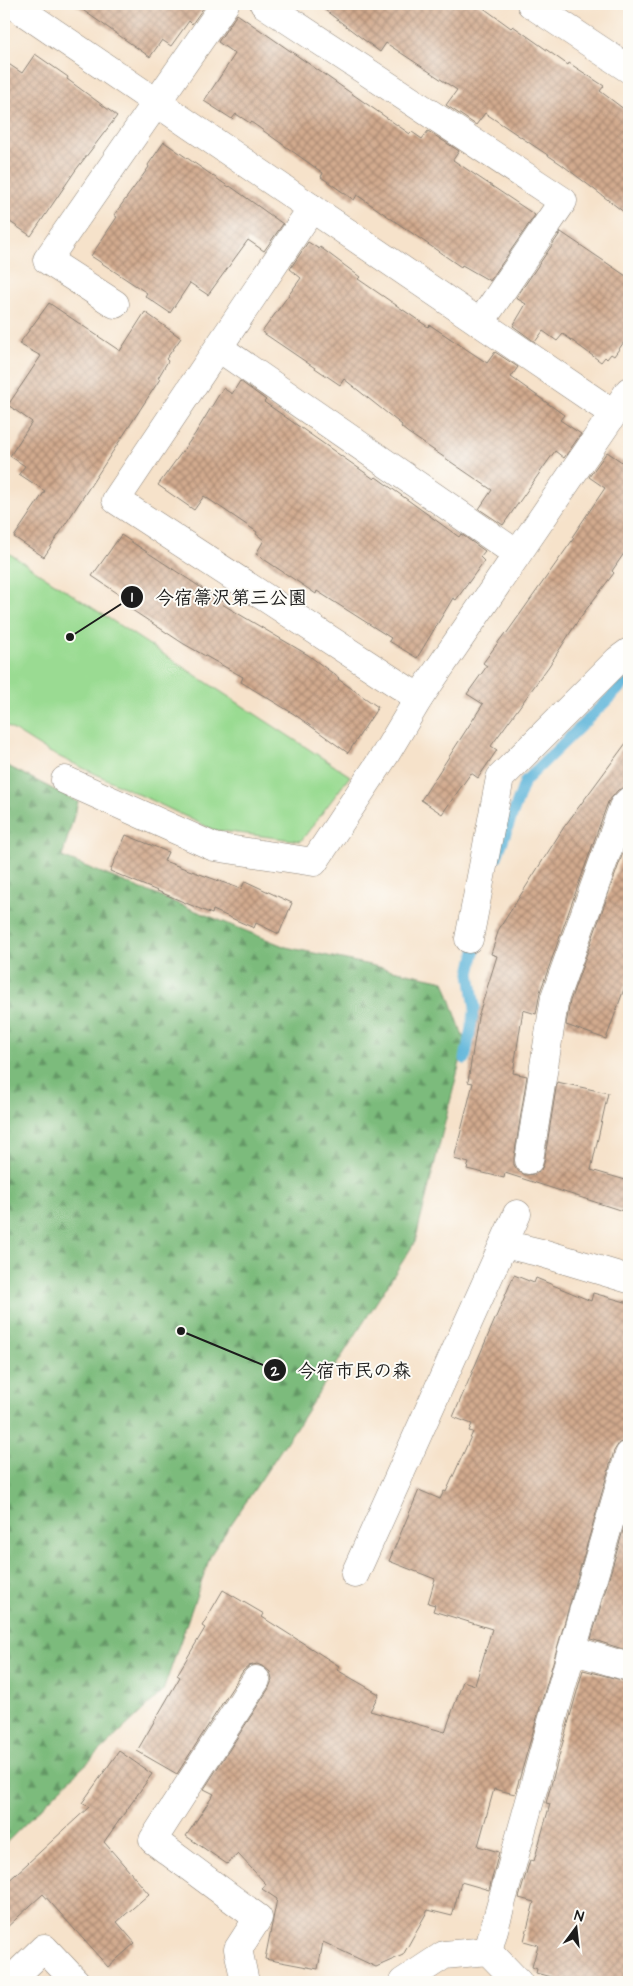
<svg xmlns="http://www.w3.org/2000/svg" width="633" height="1986" viewBox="0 0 633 1986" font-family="'Architects Daughter','Klee One',sans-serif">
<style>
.forest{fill:url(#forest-firs);stroke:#4c6c4c}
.green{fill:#9adb92;stroke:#5b7c57}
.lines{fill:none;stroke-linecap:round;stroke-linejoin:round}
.stream{stroke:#5cb4d9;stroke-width:11}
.building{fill:url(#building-cross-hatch)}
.minor-casing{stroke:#897f73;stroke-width:29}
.minor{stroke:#fff;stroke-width:28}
.leader{fill:none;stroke:#1c1c1c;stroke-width:2}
.callout-dot{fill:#1c1c1c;stroke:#fdfcf7;stroke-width:2}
.mark-label{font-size:15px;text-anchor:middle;font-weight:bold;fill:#fff}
.callout-label{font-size:19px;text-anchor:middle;font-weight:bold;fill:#1c1c1c;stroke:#fdfcf7;stroke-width:4;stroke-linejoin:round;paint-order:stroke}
</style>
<defs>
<pattern id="forest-firs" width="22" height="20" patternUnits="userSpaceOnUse" patternTransform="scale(1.25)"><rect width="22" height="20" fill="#7bbb7c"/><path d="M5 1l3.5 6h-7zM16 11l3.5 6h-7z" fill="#649765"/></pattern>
<pattern id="building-cross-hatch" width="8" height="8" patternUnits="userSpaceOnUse" patternTransform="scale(1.25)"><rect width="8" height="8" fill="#d2aa8e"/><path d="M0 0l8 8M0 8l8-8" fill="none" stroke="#aa8a73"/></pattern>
</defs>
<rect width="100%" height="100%" fill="#fdfcf7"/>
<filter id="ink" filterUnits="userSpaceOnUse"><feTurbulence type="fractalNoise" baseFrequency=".02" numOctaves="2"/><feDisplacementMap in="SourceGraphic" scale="10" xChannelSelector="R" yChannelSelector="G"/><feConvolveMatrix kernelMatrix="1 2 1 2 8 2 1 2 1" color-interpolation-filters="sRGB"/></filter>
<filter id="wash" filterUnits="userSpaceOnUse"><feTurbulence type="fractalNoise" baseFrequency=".0096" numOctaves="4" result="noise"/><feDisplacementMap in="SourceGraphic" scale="20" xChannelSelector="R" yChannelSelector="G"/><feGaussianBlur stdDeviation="1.12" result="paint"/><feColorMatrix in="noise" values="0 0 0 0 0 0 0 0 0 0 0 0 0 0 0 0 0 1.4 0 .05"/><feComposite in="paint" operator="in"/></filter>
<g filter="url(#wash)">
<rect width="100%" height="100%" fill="#f6e2ca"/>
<path class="forest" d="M4,764L78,802L62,857L286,947L444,981L465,1042L415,1242L301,1420L211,1554L163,1691L61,1788L4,1845Z"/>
<path class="green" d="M4,550L350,776L301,841L214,830L47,751L4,724Z"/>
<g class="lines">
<g class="stream">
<path d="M497,857L525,781L629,679"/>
<path d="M465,1059L475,1008L470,973L478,938"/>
</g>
</g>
<g id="blocks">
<g class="building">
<path d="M74,4H206L192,24L189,21L171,46L162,40L150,57Z"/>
<path d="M317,4H478L511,28L513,26L568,65L569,63L604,86L600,91L629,113V216L561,164L485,113L476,125L446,105L457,90L386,43L380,52Z"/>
<path d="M237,14L410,134L412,132L422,139L428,131L459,151L453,160L535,215L490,281L462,265L461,267L357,195L354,200L321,177L323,173L251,122L250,123L236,114L232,119L204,101L235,54L218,42Z"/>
<path d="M35,54L68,77L67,79L117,116L75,171L31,236L4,218V61L22,73Z"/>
<path d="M164,142L229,187L230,186L283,224L264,251L248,240L208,295L190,283L170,313L145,296L147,293L91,256L117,217L114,215L149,167L148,165Z"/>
<path d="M561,232L629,278V335L614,356L611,354L607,359L605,357L601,362L563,334L557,341L543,331L535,342L513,326L526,304L516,298Z"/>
<path d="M308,242L319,249L320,247L360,277L358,279L428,327L430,325L487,363L495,352L518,367L511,377L564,415L560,420L581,434L564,458L555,451L503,525L479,509L492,490L407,432L401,427L402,425L344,379L340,385L262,332L301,278L290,269Z"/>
<path d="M49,303L120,351L145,312L181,338L166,359L168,361L158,378L160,379L44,557L14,537L45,491L19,474L25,466L10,456L32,422L8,405L41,356L19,344Z"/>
<path d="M240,381L266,400L264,402L374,479L376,477L459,537L461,534L485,551L480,557L484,561L456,600L453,598L417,658L389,641L391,638L317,591L316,594L256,554L264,540L256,534L257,532L204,496L194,510L158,485L195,434L223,388L232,394Z"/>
<path d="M629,451V546L612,571L614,573L579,619L549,666L491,746L497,750L478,778L471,773L442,814L421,800L483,704L467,694L487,666L483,663L505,633L506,634L574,538L572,537L605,488L589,477L607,452L622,462Z"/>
<path d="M121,535L223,602L222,604L308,655L339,678L338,679L378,707L348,753L294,714L241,682L243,677L184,644L129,608L132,603L92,576Z"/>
<path d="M629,739V786L618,790L608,802L540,992L536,1014L523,1010L513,1073L527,1076L514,1158V1165L519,1172L526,1175L535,1174L541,1170L544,1163L557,1082L608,1093L591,1170L629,1181V1213L505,1173L504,1178L467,1169L469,1163L454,1159L473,1083L468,1082L478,1017L497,956L491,954L499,929L564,827Z"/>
<path d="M126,835L168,852L164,861L241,889L245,881L292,903L279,934L256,923L254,928L213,910L212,914L110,871Z"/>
<path d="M629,836V975L606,1039L566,1025L570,1001Z"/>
<path d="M514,1275L534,1283L536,1278L591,1301L593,1293L629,1303V1440L619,1443L614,1451L515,1794L494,1789L478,1846L499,1852L489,1890L461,1882L452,1916L428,1910L403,1955L376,1967L323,1942L318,1969L265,1959L277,1899L262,1889L266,1884L238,1854L227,1864L186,1836L214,1794L204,1789L269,1688L272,1680L270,1672L264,1667L257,1664L249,1666L243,1671L177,1774L137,1751L180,1677L177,1675L205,1628L202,1626L223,1590L264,1614L262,1617L339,1666L337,1670L379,1694L370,1711L445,1732L463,1681L475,1685L492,1629L433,1611L435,1605L428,1603L435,1579L389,1561L419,1490L440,1499L444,1491L446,1492L473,1432L469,1431L472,1424L453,1417Z"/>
<path d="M629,1510V1651L591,1639Z"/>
<path d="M583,1670L629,1682V1982H569L536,1973L537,1969L532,1967L538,1945L524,1941L534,1902L519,1898L530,1860L534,1861L550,1804L546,1803Z"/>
<path d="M119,1751L152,1774L104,1842L149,1894L117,1922L135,1943L108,1967L43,1894L4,1930V1885L89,1807L82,1803Z"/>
</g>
</g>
</g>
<g filter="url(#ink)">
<use href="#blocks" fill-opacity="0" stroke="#897f73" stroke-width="1"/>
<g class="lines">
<defs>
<g id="minor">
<path d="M12,4L614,414"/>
<path d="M264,4L563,201L480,323"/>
<path d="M531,4L629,69"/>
<path d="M312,208L116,500L419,698"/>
<path d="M115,304L47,260L225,4"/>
<path d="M219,348L517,554"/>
<path d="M65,780L214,847L314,862L385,755L419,698L629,391"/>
<path d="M469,939L500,778L618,660L629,652"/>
<path d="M529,1160L555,997L623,807L629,801"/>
<path d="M504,1244L542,1253L629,1279"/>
<path d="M355,1574L517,1214"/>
<path d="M572,1650L629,1667"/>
<path d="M488,1951L572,1650L629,1455"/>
<path d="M9,1982L44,1948L76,1982"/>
<path d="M245,1982L238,1949L258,1918L153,1840L256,1680"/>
<path d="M403,1982L444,1955L488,1951L518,1982"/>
</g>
</defs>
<use href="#minor" class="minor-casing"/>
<use href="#minor" class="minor"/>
</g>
</g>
<path class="leader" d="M70 637L132 597M181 1331L275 1370"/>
<g class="callout-dot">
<circle cx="70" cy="637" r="5"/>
<circle cx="181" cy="1331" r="5"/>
<circle cx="132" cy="597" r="12"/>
<circle cx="275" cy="1370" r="12"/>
</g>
<g class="mark-label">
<text x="132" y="602">1</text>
<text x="275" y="1376">2</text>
</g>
<g class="callout-label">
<text x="231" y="604">今宿箒沢第三公園</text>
<text x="354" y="1377">今宿市民の森</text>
</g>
<rect width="633" height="1986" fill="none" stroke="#fdfcf7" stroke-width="20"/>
<g transform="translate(576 1928) rotate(15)" stroke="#fdfcf7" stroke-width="4" paint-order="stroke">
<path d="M0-4L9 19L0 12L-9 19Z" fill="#1c1c1c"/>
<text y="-8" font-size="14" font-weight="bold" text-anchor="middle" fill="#1c1c1c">N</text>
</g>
</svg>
